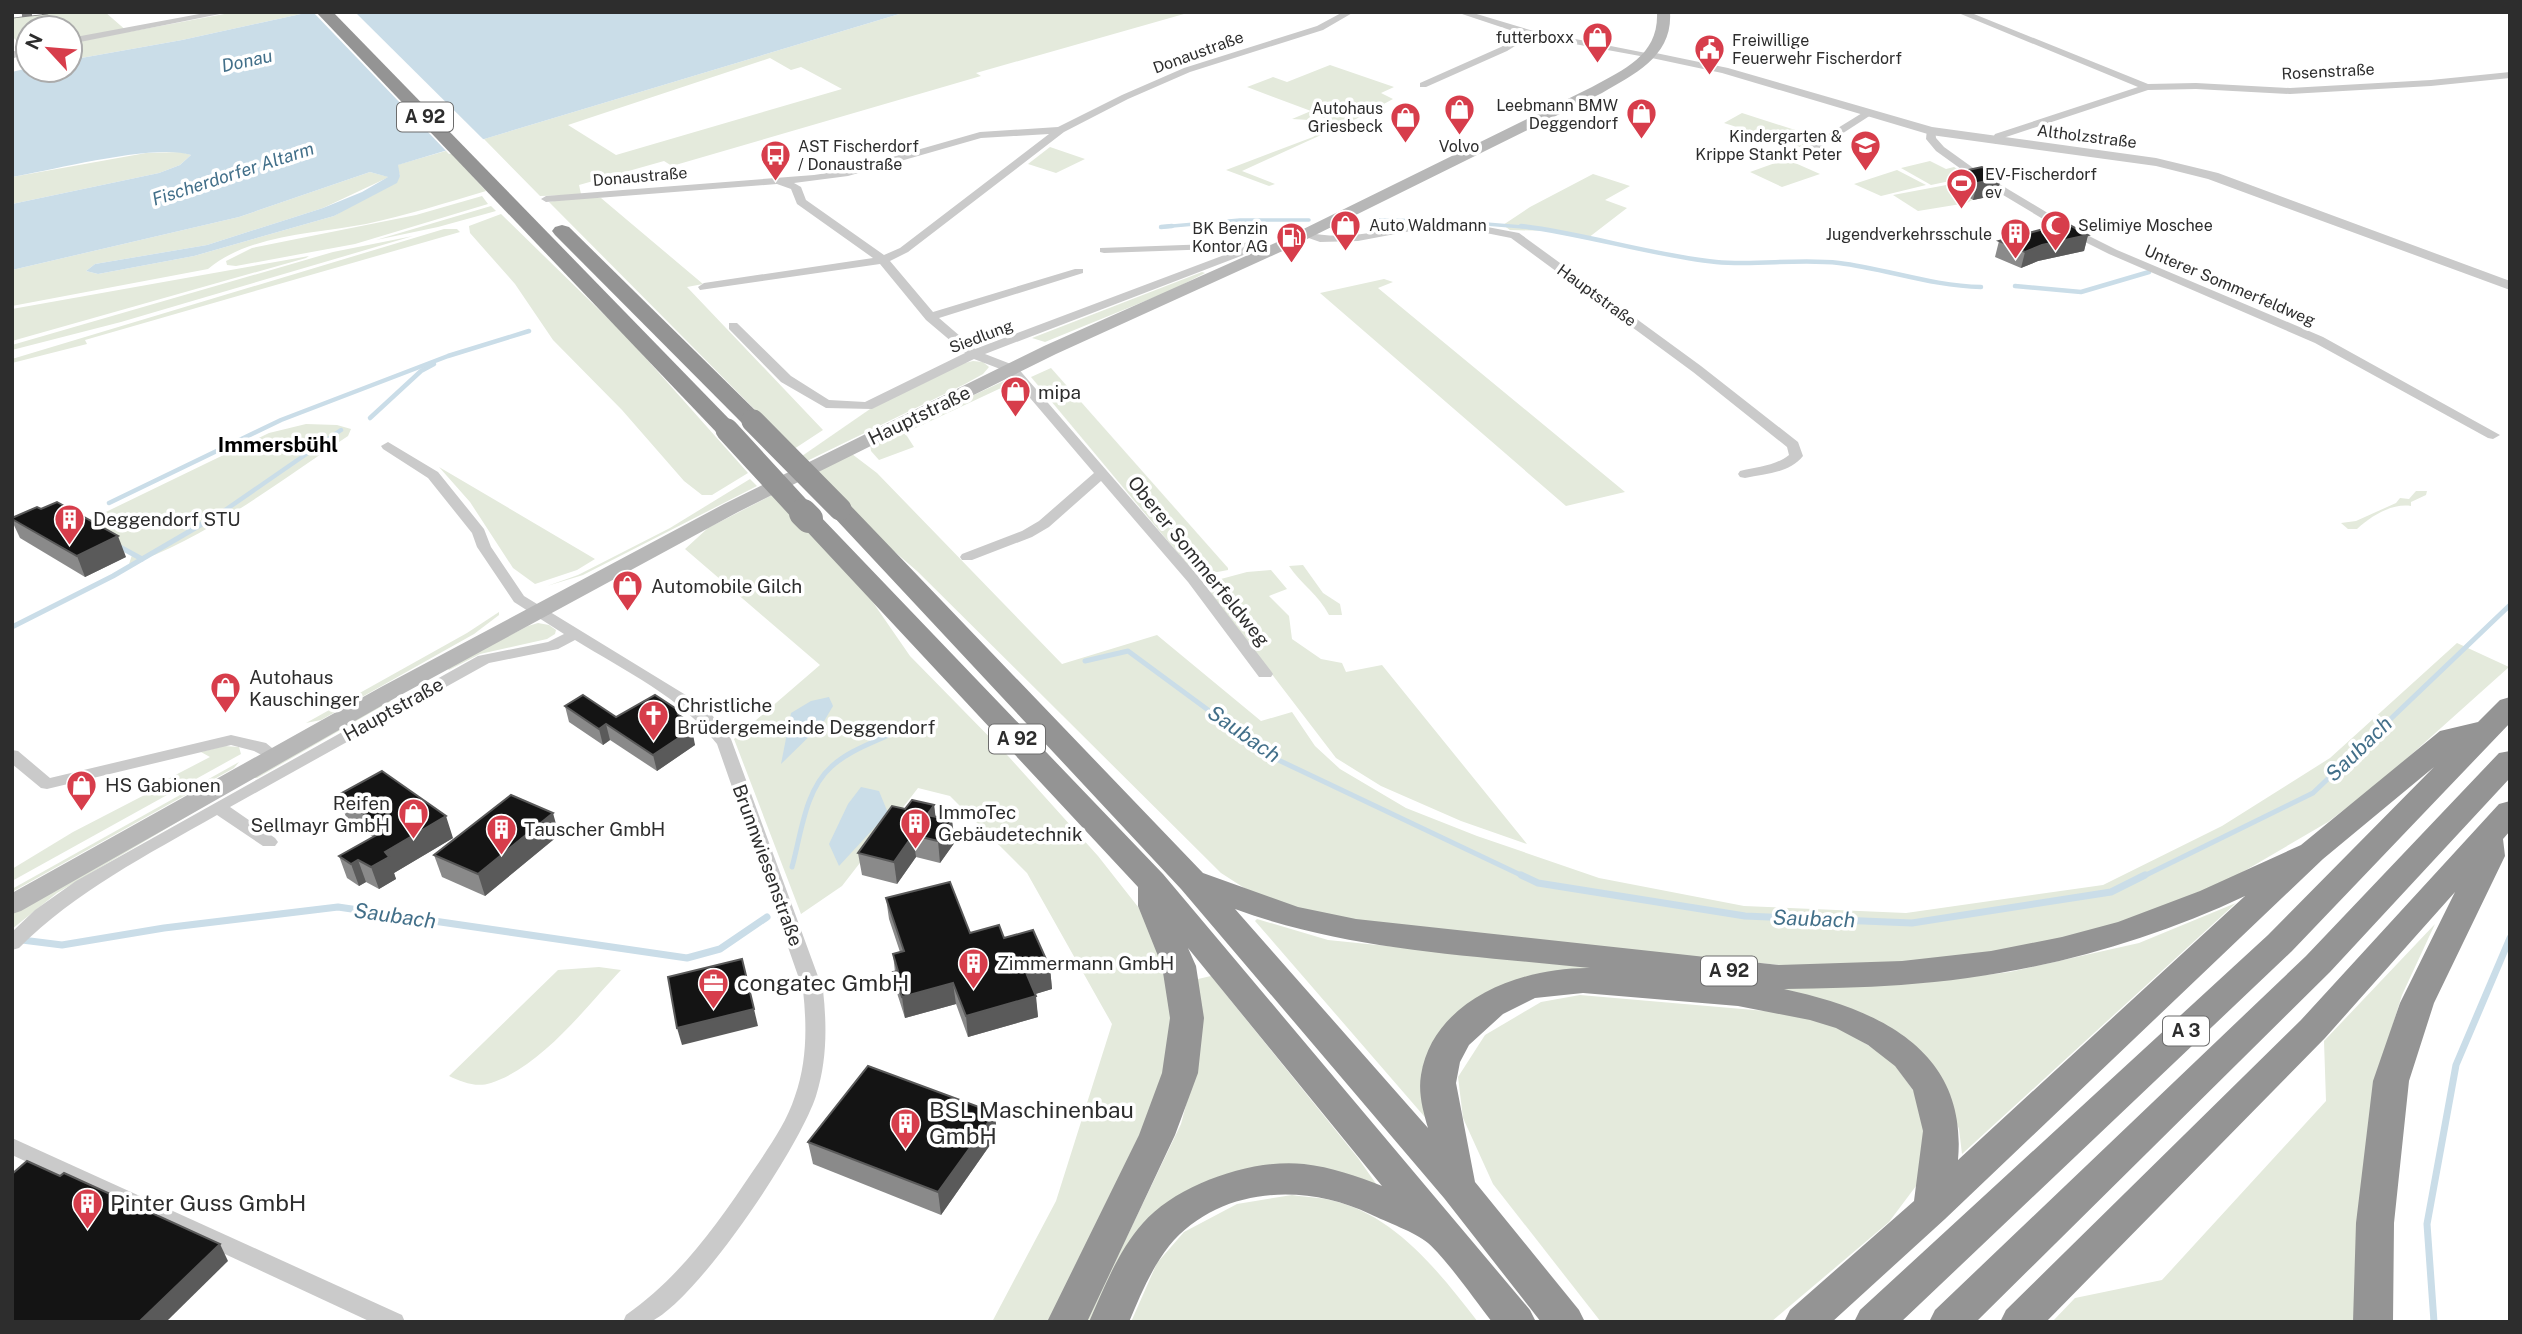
<svg xmlns="http://www.w3.org/2000/svg" width="2522" height="1334" viewBox="0 0 2522 1334" font-family="'Public Sans',sans-serif">
<style>
.green{fill:#e4eadc;fill-rule:evenodd}
.water{fill:#cadde8}
.pier{fill:#fff}
.lines{fill:none;stroke-linecap:round;stroke-linejoin:round}
.stream-far3{stroke:#cadde8;stroke-width:3.5}
.stream-far2{stroke:#cadde8;stroke-width:4.5}
.stream-far1{stroke:#cadde8;stroke-width:5}
.stream{stroke:#cadde8;stroke-width:7}
.minor{fill:#cacaca;fill-rule:evenodd}
.tertiary{fill:#cacaca;fill-rule:evenodd}
.secondary{fill:#b7b7b7;fill-rule:evenodd}
.motorway{fill:#949494;fill-rule:evenodd}
.rail-casing{stroke:#828282;stroke-width:5}
.rail{stroke:#fff;stroke-width:3.5;stroke-dasharray:10;stroke-linecap:butt}
.motorway-bridge-far1{stroke:#949494;stroke-width:23}
.motorway-bridge{stroke:#949494;stroke-width:28}
.wall{fill:#8a8a8a}
.shaded-wall{fill:#5a5a5a}
.building{fill:#141414;stroke:#5a5a5a;stroke-width:2}
.labels{text-anchor:middle;stroke-width:7;stroke-linejoin:round;paint-order:stroke}
.far-poi-label{font-size:16px;fill:#2d2d2d;stroke:#fff;text-anchor:end}
.far-street-label{font-size:16px;fill:#2d2d2d;stroke:#fff}
.far-water-label{font-size:18px;font-style:italic;fill:#426f89;stroke:#fff}
.shield{fill:#fff;stroke:#6c6c6c;stroke-width:2}
.shield-label{font-size:18px;font-weight:bold;fill:#2d2d2d}
.poi-label{font-size:19px;fill:#2d2d2d;stroke:#fff;text-anchor:start}
.street-label{font-size:19px;fill:#2d2d2d;stroke:#fff}
.neighbourhood-label{font-size:21px;font-weight:bold;fill:#000;stroke:#fff}
.water-label{font-size:21px;font-style:italic;fill:#426f89;stroke:#fff}
.near-poi-label{font-size:23px;fill:#2d2d2d;stroke:#fff;text-anchor:start}
</style>
<rect width="100%" height="100%" fill="#fff"/>
<g class="green">
<path d="M58,12H105L128,32L235,12H310L182,40L70,60V28H28V53L12,36V17Z"/>
<path d="M906,12H1191L976,73L981,76L672,166L664,161L579,185L581,194L578,195L540,196L484,139ZM770,58L791,70L801,67L842,89L616,155L568,125Z"/>
<path d="M1330,65L1394,87L1381,93L1393,99L1354,120L1242,171L1275,184L1269,186L1226,170L1313,137L1320,132L1317,125L1331,124L1332,121L1317,115L1309,120L1292,119L1311,111L1247,87L1273,77L1287,82Z"/>
<path d="M1742,113L1817,137L1800,147L1724,123Z"/>
<path d="M1050,147L1085,159L1056,173L1028,164Z"/>
<path d="M449,150L486,191C446,203 407,215 366,224C314,234 250,234 208,269L12,306V270L239,217L370,172L389,177L323,208L207,245L95,264L86,271L98,274L194,256L334,216L400,176L397,165Z"/>
<path d="M181,152L191,155L180,165L159,173L12,204V177L146,153Z"/>
<path d="M1786,159L1820,174L1782,187L1750,172Z"/>
<path d="M1930,161L1946,169L1954,167L1969,177L1931,185L1901,168Z"/>
<path d="M1897,170L1926,185L1881,196L1854,184Z"/>
<path d="M1593,174L1630,186L1605,200L1627,208L1588,238L1552,231L1510,230L1503,225L1530,207Z"/>
<path d="M1973,180L1978,183L1953,188L1972,200L1967,203L1918,211L1893,195Z"/>
<path d="M482,196L488,204L355,244L236,266L227,265L226,261L252,248L416,215Z"/>
<path d="M570,198H601L703,284L687,287L823,430L794,449L549,202Z"/>
<path d="M491,206L496,211L438,227L376,240Z"/>
<path d="M501,214L627,337L748,473L712,495H702L684,481L622,410L553,340L515,284L470,233L469,226Z"/>
<path d="M444,229H457L460,232L85,340L87,344L12,363V359Z"/>
<path d="M413,236L121,322L12,350V345L333,252Z"/>
<path d="M309,256L306,258L12,341V309Z"/>
<path d="M1202,272L1205,273L1172,290L1045,342L1032,338Z"/>
<path d="M1384,279L1393,282L1378,288L1625,492L1566,506L1320,293Z"/>
<path d="M973,361L983,362L989,367L983,374L965,384L807,461L802,456L886,398L961,364Z"/>
<path d="M1051,368L1228,568V570L1207,574L1192,570L1031,377Z"/>
<path d="M1008,379L1016,381L905,433L914,447L879,460L871,451L870,444Z"/>
<path d="M306,424L337,425L351,429L348,436C284,478 200,543 129,564L133,552L81,524L269,433Z"/>
<path d="M852,454L877,473L1062,664L1157,635L1261,721L1292,712L1315,746L1340,769L1406,808L1477,836L1599,878L1744,906L1906,913L2103,885L2222,826L2330,758L2457,643L2509,667L2384,779L2328,822L2234,877L2184,902L2103,930L2019,949L1883,965H1780L1410,929L1330,918L1263,900L1221,873L917,571L873,533L817,471Z"/>
<path d="M439,467L595,559L577,570L535,584L513,568L470,502Z"/>
<path d="M750,479L757,486L583,575L547,586L578,575L670,528Z"/>
<path d="M2416,491H2427L2426,495L2411,502V506C2392,503 2371,516 2357,529H2348L2341,523L2356,521L2396,503L2400,498L2409,499Z"/>
<path d="M776,493L872,601L910,656L1009,757L1098,856L1146,917L1169,977L1175,1019L1164,1083L1053,1322H992L1056,1201L1112,1024L1027,873L950,796L918,788L842,886L801,914L734,739L820,665L685,549L708,528Z"/>
<path d="M1303,565L1323,593L1340,604L1342,615H1329C1319,595 1301,584 1289,566Z"/>
<path d="M1271,570L1287,589L1269,596L1289,616L1292,639L1321,659L1342,663L1346,672L1382,665L1527,844L1461,821L1381,786L1336,758L1212,596L1206,583L1247,572Z"/>
<path d="M499,612V615L474,634L321,720L306,723L467,633Z"/>
<path d="M538,623L549,625L556,630L555,634L547,639L480,654L449,670L447,668L528,626Z"/>
<path d="M385,701H391L257,778H252L57,893L12,929V914Z"/>
<path d="M224,746L239,747L241,754L12,881V869L73,832L160,787L158,784L210,757L201,752Z"/>
<path d="M239,762L234,768L12,892V889Z"/>
<path d="M2236,903L1962,1154L1959,1129L1946,1096L1866,1021L1597,974L1485,1004L1430,1123L1255,921L1257,919L1328,940L1397,947L1920,983L2010,972L2139,943Z"/>
<path d="M2435,924L2402,995L2381,1063L2361,1322H2052L2075,1298L2162,1280L2326,1101L2324,1041Z"/>
<path d="M599,967L621,970C585,1008 542,1066 491,1083C476,1088 462,1082 449,1076L558,970Z"/>
<path d="M1211,976L1358,1158L1379,1188L1206,1187L1099,1322H1086L1181,1124L1198,1060V979Z"/>
<path d="M1580,995L1789,1013L1843,1029L1892,1061L1923,1104L1925,1174L1889,1222L1771,1322H1601L1493,1184L1463,1118L1458,1077L1485,1035L1541,1002Z"/>
<path d="M1292,1195C1305,1197 1318,1197 1330,1200C1395,1214 1439,1272 1478,1322H1131L1157,1263L1184,1232L1237,1204Z"/>
</g>
<g class="water">
<path d="M310,12H906L398,165L400,176L397,183L334,216L194,256L98,274L86,271L95,264L207,245L323,208L362,192L388,177L370,172L239,217L12,270V204L159,173L180,165L191,155C156,143 53,170 12,177V72L28,68L70,70V60L182,40Z"/>
<path d="M829,697L833,706L823,723L781,764L791,713L811,701Z"/>
<path d="M861,787L879,791L888,813L839,866L829,844L848,804Z"/>
</g>
<path class="pier" d="M313,12H355L486,142L449,154Z"/>
<g class="lines">
<g class="stream-far3">
<path d="M1375,220L1449,221L1535,228"/>
<path d="M1161,227L1240,220H1309"/>
</g>
<g class="stream-far2">
<path d="M1521,226C1587,234 1650,255 1716,262C1757,266 1798,258 1839,263C1887,269 1932,286 1981,287"/>
<path d="M1161,227L1172,226"/>
<path d="M2015,286L2081,292L2149,272"/>
<path d="M370,418L421,371L434,364"/>
<path d="M109,503L281,420L448,356L529,331"/>
<path d="M218,515L341,430"/>
</g>
<g class="stream-far1">
<path d="M120,547L142,559"/>
<path d="M12,627L113,576L221,513"/>
<path d="M1085,661L1128,651L1272,757L1525,877"/>
<path d="M792,867C801,835 805,790 831,767C848,751 872,743 893,733"/>
<path d="M2142,877L2313,793L2510,605"/>
</g>
<g class="stream">
<path d="M1521,875L1538,883L1745,916L1912,923L2111,892L2145,875"/>
<path d="M22,940L62,945L164,928L338,907L687,958L720,949L767,917"/>
<path d="M2434,1322L2427,1224L2456,1065L2510,938"/>
</g>
<g class="minor">
<path d="M210,12H230L70,44V38Z"/>
<path d="M1343,12H1354L1323,30L1190,72L1128,99L1064,132L908,252L890,261L933,312L1075,269H1083V273L939,318L975,349L1243,248L1104,253L1100,252V248L1267,242V246L985,354L1016,366L1198,576L1271,671L1273,674L1271,677H1259L1188,582L1101,481L1049,527L1032,537L972,560H962L960,557L962,554L1022,531L1039,521L1094,473L1008,372L974,359L872,409L826,408L781,382L729,329V323H737L791,376L829,400L865,402L965,353L926,320L880,264L700,290L698,287L704,283L873,258L797,204L791,189L777,184L546,202L541,199L546,196L814,175L847,170L980,132L1058,127L1122,95L1184,68L1317,26ZM1049,134L900,248L884,255L806,200L801,187L794,183L848,176L981,138Z"/>
<path d="M1456,12H1470L1530,30L1656,55L1651,58L1531,36L1507,51L1426,87H1420V83L1501,47L1522,34Z"/>
<path d="M1956,12H1969L2148,84L2196,83L2290,88L2431,80L2510,72V78L2431,86L2290,94L2196,89L2148,90L2003,138L1996,144L1991,141L1995,134L2138,87Z"/>
<path d="M28,46V52L12,59V52Z"/>
<path d="M1867,110L1872,113L1871,115L1820,148L1790,159L1785,156L1812,144Z"/>
<path d="M1927,129H1935L1936,138L1944,147L1976,170L2071,227L2117,250L2323,337L2500,435L2493,439L2488,438L2315,343L2109,254L2063,231L1968,174L1936,151L1926,139Z"/>
<path d="M1427,222L1466,223L1519,233L1701,366L1798,442L1803,456C1789,473 1766,474 1745,478L1740,477L1738,474L1740,471C1757,467 1775,466 1789,455L1787,447L1693,372L1511,238L1466,229L1427,228L1358,241L1320,242L1300,235L1306,232C1346,242 1388,229 1427,222Z"/>
<path d="M388,442L438,472L484,529L491,547L524,596L689,697L712,715L731,739L823,990C827,1026 827,1061 816,1096C799,1148 702,1293 654,1320C646,1324 632,1322 623,1322L626,1315C681,1276 716,1226 753,1171C769,1147 786,1124 795,1096C807,1062 807,1026 803,990L717,744C681,697 625,671 575,640L558,649L489,663L230,807L275,838L278,842L275,846H263L217,815C147,855 76,891 19,948L12,950V932L35,910L76,881L478,656L548,642L564,634L514,602L477,547L472,533L428,478L383,449L381,446Z"/>
<path d="M231,735L266,743L283,757L275,762L254,751L231,745L47,789L41,788L12,764V750L18,751L50,778Z"/>
<path d="M12,1138L402,1315L405,1322H371L12,1155Z"/>
</g>
<path class="tertiary" d="M1651,52L1728,68L1932,127L2156,158L2218,173L2510,281V290L2208,179L2156,166L1931,135L1722,73L1647,57V53Z"/>
<path class="secondary" d="M1657,12H1670C1673,56 1635,74 1602,93L1287,249L1056,354L738,512L397,697L21,911L12,914V893L381,687L724,504L1044,346L1275,243L1592,87C1625,69 1659,55 1657,12Z"/>
<g class="motorway">
<path d="M316,12H333L735,425L739,430L735,435H719Z"/>
<path d="M562,225L569,227L761,416L765,421L761,426H745L555,235L552,231L555,227Z"/>
<path d="M840,501L849,504L1203,873L1298,907L1356,919L1779,965L1902,961L1991,951L2062,937L2118,922L2200,891L2301,845L2440,731L2478,722L2500,700L2510,697V723L2292,951L1901,1322H1854L1860,1310L2268,935L2434,767L2323,859L1945,1219L1832,1322H1784L1790,1310L1914,1201L1923,1131L1913,1090L1895,1066L1868,1045L1836,1028L1810,1020L1738,1006L1583,993L1535,998L1503,1014L1469,1045L1460,1062L1456,1083L1475,1182L1579,1310L1585,1322H1541L1444,1198L1181,889L831,514L827,509L831,504ZM2245,896L1958,1160C1968,1049 1877,1009 1784,989C1823,988 1862,988 1901,985C2019,977 2137,947 2245,896ZM1235,909C1349,951 1471,955 1590,968C1523,967 1433,999 1421,1075C1418,1093 1423,1111 1428,1128Z"/>
<path d="M809,511L818,514L1163,874L1530,1310L1536,1322H1492C1474,1299 1448,1261 1428,1243C1415,1232 1386,1222 1370,1214C1305,1183 1219,1186 1169,1246C1151,1269 1140,1296 1129,1322H1089C1104,1288 1118,1251 1143,1223C1177,1184 1254,1158 1304,1164C1331,1167 1357,1176 1382,1186L1188,948L1196,966L1204,1018L1198,1073L1175,1135L1087,1322H1047L1139,1135L1162,1073L1170,1018L1162,966L1138,906V887L800,524L796,519L800,514Z"/>
<path d="M2510,751V778L2330,972L1976,1322H1929L1935,1310L2306,956L2499,753Z"/>
<path d="M2510,801V831L2503,839L2505,856L2434,1003L2409,1081L2394,1223L2393,1322H2353L2356,1223L2373,1081L2400,1003L2455,892L2325,1038L2046,1322H2000L2006,1310L2301,1020L2499,804Z"/>
</g>
<defs>
<path id="rail" d="M12,16L47,12"/>
</defs>
<use href="#rail" class="rail-casing"/>
<use href="#rail" class="rail"/>
<g class="motorway-bridge-far1">
<path d="M753,421L840,509"/>
<path d="M727,430L805,515"/>
</g>
<path class="motorway-bridge" d="M803,513L809,519"/>
</g>
<g class="wall">
<path d="M1959,172L1997,195L1973,200L1955,189Z"/>
<path d="M2088,235L2084,251L2038,261L2021,268L1995,257L1999,241Z"/>
<path d="M12,518L126,557L85,577L20,538L12,521Z"/>
<path d="M565,706L616,717H682L695,745L657,771L610,740L603,745L569,722Z"/>
<path d="M338,795L453,838L394,873L396,879L379,889L366,882L359,886L347,878L339,856L373,837L346,817Z"/>
<path d="M934,805L935,816L955,842L940,863L916,857L897,884L862,875L858,853L905,809Z"/>
<path d="M559,835L485,896L442,877L434,855Z"/>
<path d="M886,898L970,933L1004,938L1050,968L1052,989L1035,994L1038,1017L968,1037L956,1004L905,1018L897,993L893,972H895L893,954L900,952L889,919Z"/>
<path d="M997,1135L941,1215L813,1164L808,1142Z"/>
</g>
<g class="shaded-wall">
<path d="M2001,178L1997,195L1973,200L1977,183Z"/>
<path d="M2088,235L2084,251L2038,261L2021,268L2025,252L2042,245Z"/>
<path d="M118,536L126,557L85,577L77,556Z"/>
<path d="M606,724L610,740L603,745L599,729Z"/>
<path d="M692,729L695,745L657,771L653,755Z"/>
<path d="M934,805L937,827L927,815Z"/>
<path d="M553,813L559,835L485,896L478,874Z"/>
<path d="M446,816L453,838L394,873L396,879L379,889L371,867L385,852Z"/>
<path d="M952,820L955,842L940,863L938,841Z"/>
<path d="M913,835L916,857L897,884L894,862Z"/>
<path d="M358,860L366,882L359,886L351,864Z"/>
<path d="M1050,968L1052,989L1029,996L1027,975Z"/>
<path d="M953,983L956,1004L905,1018L902,997Z"/>
<path d="M1036,996L1038,1017L968,1037L966,1016Z"/>
<path d="M754,1009L758,1026L682,1045L677,1028Z"/>
<path d="M995,1113L997,1135L941,1215L938,1192Z"/>
<path d="M220,1244L228,1261L166,1322H139Z"/>
</g>
<g class="building">
<path d="M1982,167L2001,178L1977,183L1959,172Z"/>
<path d="M2066,223L2088,235L2042,245L2025,252L1999,241Z"/>
<path d="M57,502L118,536L77,556L12,519V518L37,507L41,509Z"/>
<path d="M583,695L616,717L655,695L681,712L678,714L690,723L692,729L653,755L606,724L599,729L565,706Z"/>
<path d="M382,771L446,816L385,852L389,857L371,867L358,860L351,864L339,856L380,833L370,825L375,822L338,795Z"/>
<path d="M511,795L553,813L478,874L434,855Z"/>
<path d="M912,800L934,805L927,815L952,820L938,841L913,835L894,862L858,853L892,806L905,809Z"/>
<path d="M950,882L970,933L999,925L1004,938L1033,930L1050,968L1027,975L1036,996L966,1016L953,983L902,997L893,972L898,971L893,954L904,951L886,898Z"/>
<path d="M742,959L754,1009L677,1028L668,977Z"/>
<path d="M868,1066L995,1113L938,1192L808,1142Z"/>
<path d="M27,1161L60,1176L64,1173L220,1244L139,1322H12V1174Z"/>
</g>
<defs>
<symbol id="shop-pin" viewBox="-11 -11 22 30"><path d="M0 17L-7.5 6A9.5 9.5 0 1 1 7.5 6Z" fill="#d73d4b" stroke="#fff"/><path d="M-5-2.5h2.3a2.7 3.5 0 0 1 5.4 0H5L5.5 6h-11ZM-1.5-2.5h3a1.5 2.3 0 0 0-3 0Z" fill="#fff"/></symbol>
<symbol id="civic-pin" viewBox="-11 -11 22 30"><path d="M0 17L-7.5 6A9.5 9.5 0 1 1 7.5 6Z" fill="#d73d4b" stroke="#fff"/><path d="M-.6-6.5H3V-4.5H.6V-3L4-1V1h2V6H-6V1h2V-1L-.6-3ZM-1.2 2.5V6h2.4V2.5Z" fill="#fff"/></symbol>
<symbol id="school-pin" viewBox="-11 -11 22 30"><path d="M0 17L-7.5 6A9.5 9.5 0 1 1 7.5 6Z" fill="#d73d4b" stroke="#fff"/><path d="M0-5L7-2L0 1L-7-2ZM-4 1L0 2.5L4 1V4Q0 6-4 4Z" fill="#fff"/></symbol>
<symbol id="bus-pin" viewBox="-11 -11 22 30"><path d="M0 17L-7.5 6A9.5 9.5 0 1 1 7.5 6Z" fill="#d73d4b" stroke="#fff"/><path d="M-5-6H5V4H4V6H2V4H-2V6H-4V4H-5ZM-3.5-4V0h7V-4ZM-3.5 1.2v1.5H-2V1.2ZM2 1.2v1.5H3.5V1.2Z" fill="#fff"/></symbol>
<symbol id="stadium-pin" viewBox="-11 -11 22 30"><path d="M0 17L-7.5 6A9.5 9.5 0 1 1 7.5 6Z" fill="#d73d4b" stroke="#fff"/><path d="M0-5a6.5 5 0 1 0 0 10a6.5 5 0 1 0 0-10ZM-3.5-1.8h7v3.6h-7Z" fill="#fff"/></symbol>
<symbol id="mosque-pin" viewBox="-11 -11 22 30"><path d="M0 17L-7.5 6A9.5 9.5 0 1 1 7.5 6Z" fill="#d73d4b" stroke="#fff"/><path d="M3.5-4.9A6 6 0 1 0 3.5 4.9A5 5 0 1 1 3.5-4.9Z" fill="#fff"/></symbol>
<symbol id="building-pin" viewBox="-11 -11 22 30"><path d="M0 17L-7.5 6A9.5 9.5 0 1 1 7.5 6Z" fill="#d73d4b" stroke="#fff"/><path d="M-4-6H4V6H1V3H-1V6H-4ZM-2.5-4.3h1.7v1.8h-1.7ZM.8-4.3h1.7v1.8H.8ZM-2.5-1h1.7V.8h-1.7ZM.8-1h1.7V.8H.8Z" fill="#fff"/></symbol>
<symbol id="fuel-pin" viewBox="-11 -11 22 30"><path d="M0 17L-7.5 6A9.5 9.5 0 1 1 7.5 6Z" fill="#d73d4b" stroke="#fff"/><path d="M-5.5-6h7V0h2V4h1.3V-2.5L3-4.5l.8-.8L6-3V5H2.5V1h-1V6h-7ZM-4.2-4.7v3.2H.2V-4.7Z" fill="#fff"/></symbol>
<symbol id="church-pin" viewBox="-11 -11 22 30"><path d="M0 17L-7.5 6A9.5 9.5 0 1 1 7.5 6Z" fill="#d73d4b" stroke="#fff"/><path d="M-1.2-6h2.4v3.5h3.3v2.4h-3.3V6h-2.4V-.1h-3.3v-2.4h3.3Z" fill="#fff"/></symbol>
<symbol id="office-pin" viewBox="-11 -11 22 30"><path d="M0 17L-7.5 6A9.5 9.5 0 1 1 7.5 6Z" fill="#d73d4b" stroke="#fff"/><path d="M-6-3h4V-5.5h4V-3h4V5H-6ZM-1-4.5V-3h2v-1.5ZM-6 0V1H6V0Z" fill="#fff"/></symbol>
</defs>
<g fill-rule="evenodd">
<use href="#shop-pin" x="1580" y="20" width="35" height="47"/>
<use href="#civic-pin" x="1692" y="32" width="35" height="47"/>
<use href="#shop-pin" x="1442" y="92" width="35" height="47"/>
<use href="#shop-pin" x="1624" y="96" width="35" height="47"/>
<use href="#shop-pin" x="1388" y="100" width="35" height="47"/>
<use href="#school-pin" x="1848" y="128" width="35" height="47"/>
<use href="#bus-pin" x="758" y="138" width="35" height="47"/>
<use href="#stadium-pin" x="1944" y="166" width="35" height="47"/>
<use href="#shop-pin" x="1328" y="208" width="35" height="47"/>
<use href="#mosque-pin" x="2038" y="208" width="35" height="47"/>
<use href="#building-pin" x="1998" y="216" width="35" height="47"/>
<use href="#fuel-pin" x="1274" y="220" width="35" height="47"/>
<use href="#shop-pin" x="998" y="374" width="35" height="47"/>
<use href="#building-pin" x="52" y="502" width="35" height="47"/>
<use href="#shop-pin" x="610" y="568" width="35" height="47"/>
<use href="#shop-pin" x="208" y="670" width="35" height="47"/>
<use href="#church-pin" x="636" y="698" width="35" height="47"/>
<use href="#shop-pin" x="64" y="768" width="35" height="47"/>
<use href="#shop-pin" x="396" y="796" width="35" height="47"/>
<use href="#building-pin" x="898" y="806" width="35" height="47"/>
<use href="#building-pin" x="484" y="812" width="35" height="47"/>
<use href="#building-pin" x="956" y="946" width="35" height="47"/>
<use href="#office-pin" x="696" y="966" width="35" height="47"/>
<use href="#building-pin" x="888" y="1106" width="35" height="47"/>
<use href="#building-pin" x="70" y="1186" width="35" height="47"/>
</g>
<g class="labels">
<g class="far-poi-label">
<text x="1574" y="43">futterboxx</text>
<text x="1732" y="46" text-anchor="start">Freiwillige<tspan x="1732" dy="18">Feuerwehr Fischerdorf</tspan></text>
<text x="1618" y="111">Leebmann BMW<tspan x="1618" dy="18">Deggendorf</tspan></text>
<text x="1383" y="114">Autohaus<tspan x="1383" dy="18">Griesbeck</tspan></text>
<text x="1842" y="142">Kindergarten &amp;<tspan x="1842" dy="18">Krippe Stankt Peter</tspan></text>
<text x="798" y="152" text-anchor="start">AST Fischerdorf<tspan x="798" dy="18">/ Donaustraße</tspan></text>
<text x="1459" y="152" text-anchor="middle">Volvo</text>
<text x="1985" y="180" text-anchor="start">EV-Fischerdorf<tspan x="1985" dy="18">ev</tspan></text>
<text x="1369" y="231" text-anchor="start">Auto Waldmann</text>
<text x="2078" y="231" text-anchor="start">Selimiye Moschee</text>
<text x="1268" y="234">BK Benzin<tspan x="1268" dy="18">Kontor AG</tspan></text>
<text x="1992" y="240">Jugendverkehrsschule</text>
</g>
<g class="far-street-label">
<text transform="translate(1198 52) rotate(-20)" y="6">Donaustraße</text>
<text transform="translate(2328 71) rotate(-3)" y="6">Rosenstraße</text>
<text transform="translate(2087 136) rotate(7)" y="6">Altholzstraße</text>
<text transform="translate(640 176) rotate(-5)" y="6">Donaustraße</text>
<text transform="translate(2230 285) rotate(23)" y="6">Unterer Sommerfeldweg</text>
<text transform="translate(1597 295) rotate(36)" y="6">Hauptstraße</text>
<text transform="translate(981 336) rotate(-21)" y="6">Siedlung</text>
</g>
<g class="far-water-label">
<text transform="translate(247 61) rotate(-12)" y="6">Donau</text>
<text transform="translate(233 174) rotate(-18)" y="6">Fischerdorfer Altarm</text>
</g>
<g class="shield">
<rect x="397" y="102.5" width="56" height="29" rx="5"/>
<rect x="989" y="724.5" width="56" height="29" rx="5"/>
<rect x="1701" y="956.5" width="56" height="29" rx="5"/>
<rect x="2163" y="1016.5" width="46" height="29" rx="5"/>
</g>
<g class="shield-label">
<text x="425" y="123">A 92</text>
<text x="1017" y="745">A 92</text>
<text x="1729" y="977">A 92</text>
<text x="2186" y="1037">A 3</text>
</g>
<g class="poi-label">
<text x="1038" y="399">mipa</text>
<text x="93" y="526">Deggendorf STU</text>
<text x="651" y="593">Automobile Gilch</text>
<text x="249" y="684">Autohaus<tspan x="249" dy="22">Kauschinger</tspan></text>
<text x="677" y="712">Christliche<tspan x="677" dy="22">Brüdergemeinde Deggendorf</tspan></text>
<text x="105" y="792">HS Gabionen</text>
<text x="390" y="810" text-anchor="end">Reifen<tspan x="390" dy="22">Sellmayr GmbH</tspan></text>
<text x="938" y="819">ImmoTec<tspan x="938" dy="22">Gebäudetechnik</tspan></text>
<text x="524" y="836">Tauscher GmbH</text>
<text x="997" y="970">Zimmermann GmbH</text>
</g>
<g class="street-label">
<text transform="translate(919 415) rotate(-26)" y="7">Hauptstraße</text>
<text transform="translate(1199 561) rotate(51)" y="7">Oberer Sommerfeldweg</text>
<text transform="translate(393 709) rotate(-29)" y="7">Hauptstraße</text>
<text transform="translate(768 865) rotate(70)" y="7">Brunnwiesenstraße</text>
</g>
<g class="neighbourhood-label">
<text x="278" y="452">Immersbühl</text>
</g>
<g class="water-label">
<text transform="translate(1244 734) rotate(35)" y="7">Saubach</text>
<text transform="translate(2359 749) rotate(-44)" y="7">Saubach</text>
<text transform="translate(395 916) rotate(8)" y="7">Saubach</text>
<text transform="translate(1814 919) rotate(2)" y="7">Saubach</text>
</g>
<g class="near-poi-label">
<text x="737" y="991">congatec GmbH</text>
<text x="929" y="1118">BSL Maschinenbau<tspan x="929" dy="26">GmbH</tspan></text>
<text x="110" y="1211">Pinter Guss GmbH</text>
</g>
</g>
<rect width="2522" height="1334" fill="none" stroke="#2d2d2d" stroke-width="28"/>
<g transform="translate(49 49) rotate(296)"><circle r="33" fill="#ffffff" stroke="#ababab" stroke-width="2"/>
<path d="M0-5L12 26L0 18L-12 26Z" fill="#d73d4b"/>
<text y="-10" font-size="19" font-weight="bold" text-anchor="middle" fill="#2d2d2d">N</text>
</g>
</svg>
